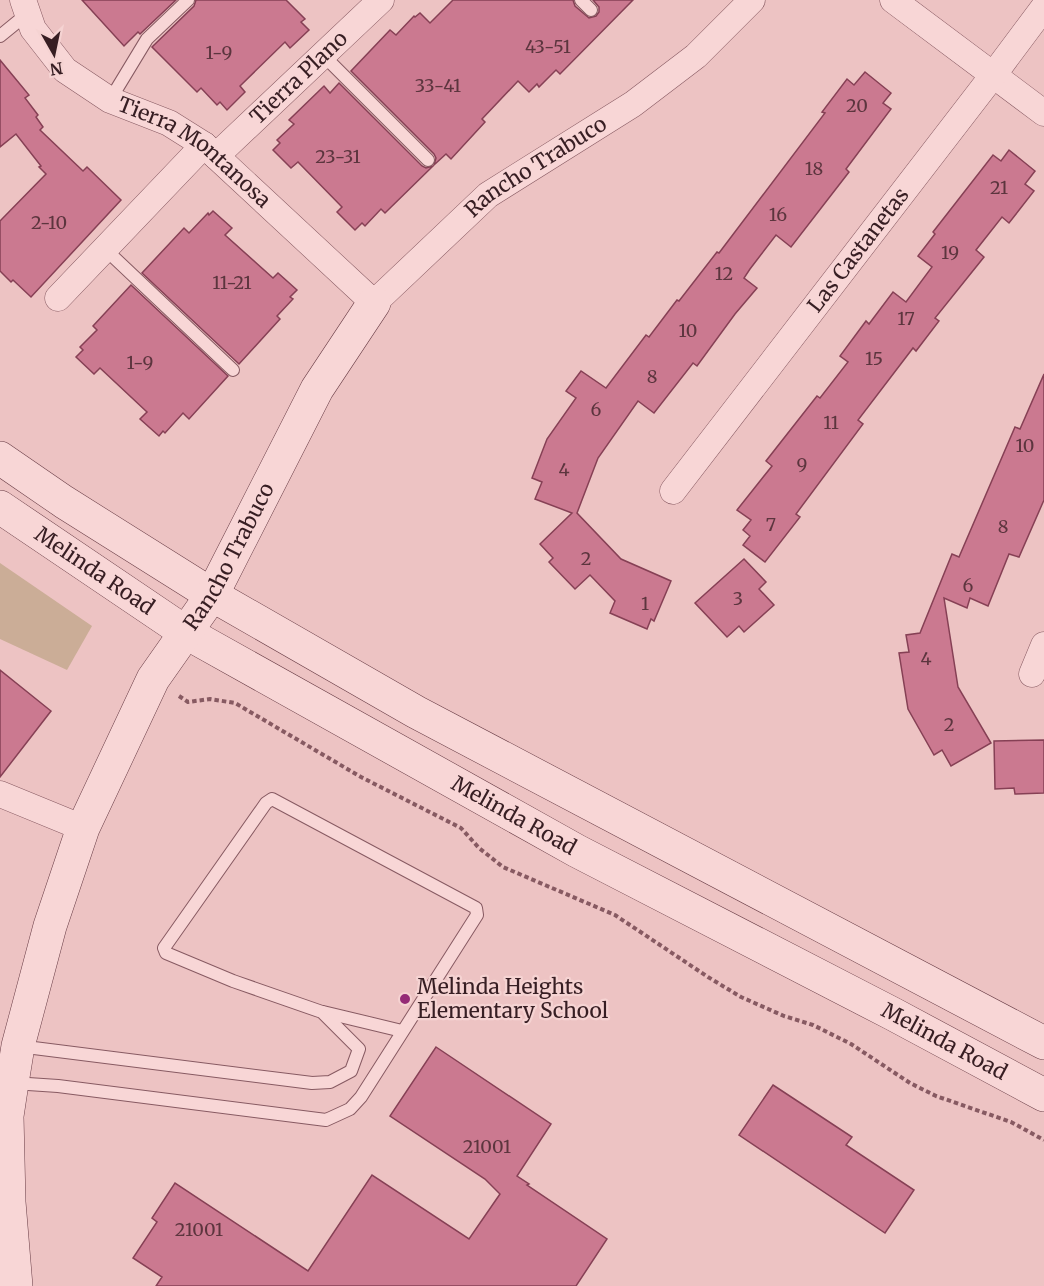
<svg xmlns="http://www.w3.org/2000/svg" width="1044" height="1286" viewBox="0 0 1044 1286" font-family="Merriweather,serif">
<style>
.green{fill:#cbad97}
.building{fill:#cb7990;stroke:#864055;stroke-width:1.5}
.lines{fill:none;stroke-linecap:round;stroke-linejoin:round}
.lane-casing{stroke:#875a62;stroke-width:14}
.street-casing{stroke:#875a62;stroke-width:27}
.secondary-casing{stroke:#693d46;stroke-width:34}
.path{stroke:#875a62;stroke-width:4;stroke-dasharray:4.5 3;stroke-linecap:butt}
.lane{stroke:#f8d6d6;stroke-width:12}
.street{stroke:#f8d6d6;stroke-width:26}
.secondary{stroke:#f8d6d6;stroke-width:33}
.poi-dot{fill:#952b76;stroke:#f5d3d2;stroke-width:2}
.labels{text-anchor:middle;stroke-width:4.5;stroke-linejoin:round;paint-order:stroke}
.number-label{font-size:18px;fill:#5c353e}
.street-label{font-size:21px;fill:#371e23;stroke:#f5d3d2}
.poi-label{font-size:21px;fill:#371e23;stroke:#f5d3d2;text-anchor:start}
</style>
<rect width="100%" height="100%" fill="#edc3c3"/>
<path class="green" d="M0,563L92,626L67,670L0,639Z"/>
<g class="building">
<path d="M82,0H176L140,34L138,32L124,46Z"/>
<path d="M196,0H286L305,19L301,22L309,30L290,48L285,42L240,86L245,92L227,110L220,102L217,105L201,88L197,92L152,47L194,6Z"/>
<path d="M453,0H573L575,6L589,18L596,16L599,12V7L593,0H633L560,74L556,70L539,87L537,84L529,92L518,81L482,119L485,122L451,159L446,154L434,165L436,158L434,154L351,71L390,30L396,35L414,16L415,17L420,13L430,23Z"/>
<path d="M0,60L29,95L25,98L38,115L36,117L43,127L40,130L83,171L87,167L121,200L31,297L13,280L11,282L0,271V221L46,174L39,167L41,166L16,134L0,147Z"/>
<path d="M865,72L891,93L883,103L891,109L846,169L849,172L791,247L776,235L750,269L744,278L757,288L735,314L697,366L693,363L654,413L638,401L598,458L577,513L621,559L671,581L654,621L651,619L647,629L610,613L615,601L590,575L575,589L549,562L553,558L540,544L572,513L535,499L542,482L532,478L547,439L576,398L566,391L581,371L606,388L646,335L649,337L677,300L679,301L717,252L719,253L825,113L822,112L847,79L854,85Z"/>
<path d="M339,83L422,166L426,168L433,166L385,213L381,209L365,226L362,223L355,230L337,212L342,207L298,162L291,168L273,150L280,143L277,140L294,124L289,120L324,86L330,93Z"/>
<path d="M1009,150L1035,171L1025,184L1034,191L1009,223L1002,217L976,250L984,257L935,318L939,321L916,351L913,348L858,420L863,424L796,514L800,517L765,562L743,545L750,536L743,530L751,520L737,510L772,466L766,461L817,396L820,398L848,362L840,356L866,321L869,324L893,292L906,302L932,267L918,256L935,234L933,232L993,155L1001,161Z"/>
<path d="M213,211L232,228L225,235L273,278L278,273L297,290L290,297L293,299L277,316L280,319L239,364L142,273L184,228L189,233L208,213L209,215Z"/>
<path d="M131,285L228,376L189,419L183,413L165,433L163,431L159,436L140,419L147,412L100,368L94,374L76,357L83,350L80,347L97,330L93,326Z"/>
<path d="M1044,374V500L1019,557L1009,554L988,606L970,598L967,608L944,598L958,687L991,743L951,766L942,750L934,755L908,709L899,653L909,652L906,635L920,633L952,554L959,557L1015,427L1020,429Z"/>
<path d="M744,559L766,582L759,589L774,605L744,632L739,626L727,637L695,603Z"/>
<path d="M0,670L51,711L0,777Z"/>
<path d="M1044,740V793L1015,794L1014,788L995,789L994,741Z"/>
<path d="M436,1047L551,1124L517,1176L529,1184L527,1185L607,1239L576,1286H156L162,1277L133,1258L157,1222L152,1218L175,1183L308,1271L372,1175L469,1239L500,1194L485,1179L390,1116Z"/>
<path d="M773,1085L852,1137L846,1145L914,1190L885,1233L739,1135Z"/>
</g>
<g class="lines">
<defs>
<g id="lane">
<path d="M581,0L591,10"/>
<path d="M0,36L27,14"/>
<path d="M323,55L428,160"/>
<path d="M110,100L147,39L188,0"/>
<path d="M105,249L233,370"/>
<path d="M323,1012L402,1031"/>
<path d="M13,1083L58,1086L326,1120L350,1109L361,1097L477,915L476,908L272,799L266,803L164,948L166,953L233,981L322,1012L359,1049L351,1071L330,1082L312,1083L18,1046"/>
</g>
<g id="street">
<path id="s1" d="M23,0L33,29L65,70L110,100L169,123L204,145L374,303L488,195L633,104L696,56L752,0"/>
<path d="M893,0L1044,113"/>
<path id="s2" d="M216,156L381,0"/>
<path d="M58,298L204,145"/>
<path id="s3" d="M673,491L994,74L1044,7"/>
<path d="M1032,674L1044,645"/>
<path d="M0,794L83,828"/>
</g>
<g id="secondary">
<path d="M0,458L64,502L212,595L416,712L1044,1043"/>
<path id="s4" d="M0,507L185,632L577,851L893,1014L1044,1095"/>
<path id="s5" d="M16,1286L9,1202L7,1116L12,1083L18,1046L50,926L83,828L153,679L212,595L317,389L374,303"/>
</g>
</defs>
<use href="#lane" class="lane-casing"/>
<use href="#street" class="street-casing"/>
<use href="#secondary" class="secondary-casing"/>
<path class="path" d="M179,696L188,702L210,699L235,703L361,777L461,828L479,848L503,867L615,915L708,977L741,997L784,1016L813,1025L851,1044L910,1083L936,1096L1011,1122L1044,1140"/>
<use href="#lane" class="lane"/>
<use href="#street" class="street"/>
<use href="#secondary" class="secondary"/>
</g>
<circle class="poi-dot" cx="405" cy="999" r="6"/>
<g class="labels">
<g class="number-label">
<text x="548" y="53">43-51</text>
<text x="219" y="59">1-9</text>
<text x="438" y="92">33-41</text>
<text x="857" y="112">20</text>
<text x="338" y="163">23-31</text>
<text x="814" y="175">18</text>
<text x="999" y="194">21</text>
<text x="778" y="221">16</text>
<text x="49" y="229">2-10</text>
<text x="950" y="259">19</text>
<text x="724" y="280">12</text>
<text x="232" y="289">11-21</text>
<text x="906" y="325">17</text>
<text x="688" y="337">10</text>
<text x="874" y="365">15</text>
<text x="140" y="369">1-9</text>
<text x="652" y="383">8</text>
<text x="596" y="416">6</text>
<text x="831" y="429">11</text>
<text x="1025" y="452">10</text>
<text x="802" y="471">9</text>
<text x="564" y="476">4</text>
<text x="771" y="531">7</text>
<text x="1003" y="533">8</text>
<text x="586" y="565">2</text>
<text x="968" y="592">6</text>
<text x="738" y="605">3</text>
<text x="645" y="610">1</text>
<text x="926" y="665">4</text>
<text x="949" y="731">2</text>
<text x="487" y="1153">21001</text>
<text x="199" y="1236">21001</text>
</g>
<g class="street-label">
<text dy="7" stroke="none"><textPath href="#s2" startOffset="114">Tierra Plano</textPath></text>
<text dy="7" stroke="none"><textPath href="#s1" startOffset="237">Tierra Montanosa</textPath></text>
<text dy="7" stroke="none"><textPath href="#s1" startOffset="686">Rancho Trabuco</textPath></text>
<text dy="7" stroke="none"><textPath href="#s3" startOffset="304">Las Castanetas</textPath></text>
<text dy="7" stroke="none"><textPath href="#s5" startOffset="778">Rancho Trabuco</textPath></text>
<text dy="7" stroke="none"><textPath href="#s4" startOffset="114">Melinda Road</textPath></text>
<text dy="7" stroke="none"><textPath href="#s4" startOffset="600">Melinda Road</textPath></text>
<text dy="7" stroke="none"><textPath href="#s4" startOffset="1086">Melinda Road</textPath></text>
</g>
<g class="poi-label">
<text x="417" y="994">Melinda Heights<tspan x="417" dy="24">Elementary School</tspan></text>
</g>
</g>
<g transform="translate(54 54) rotate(171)" stroke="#f5d3d2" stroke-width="4.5" paint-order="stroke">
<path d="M0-4.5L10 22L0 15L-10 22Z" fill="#371e23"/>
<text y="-9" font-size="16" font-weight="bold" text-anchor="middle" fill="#371e23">N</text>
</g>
</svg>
